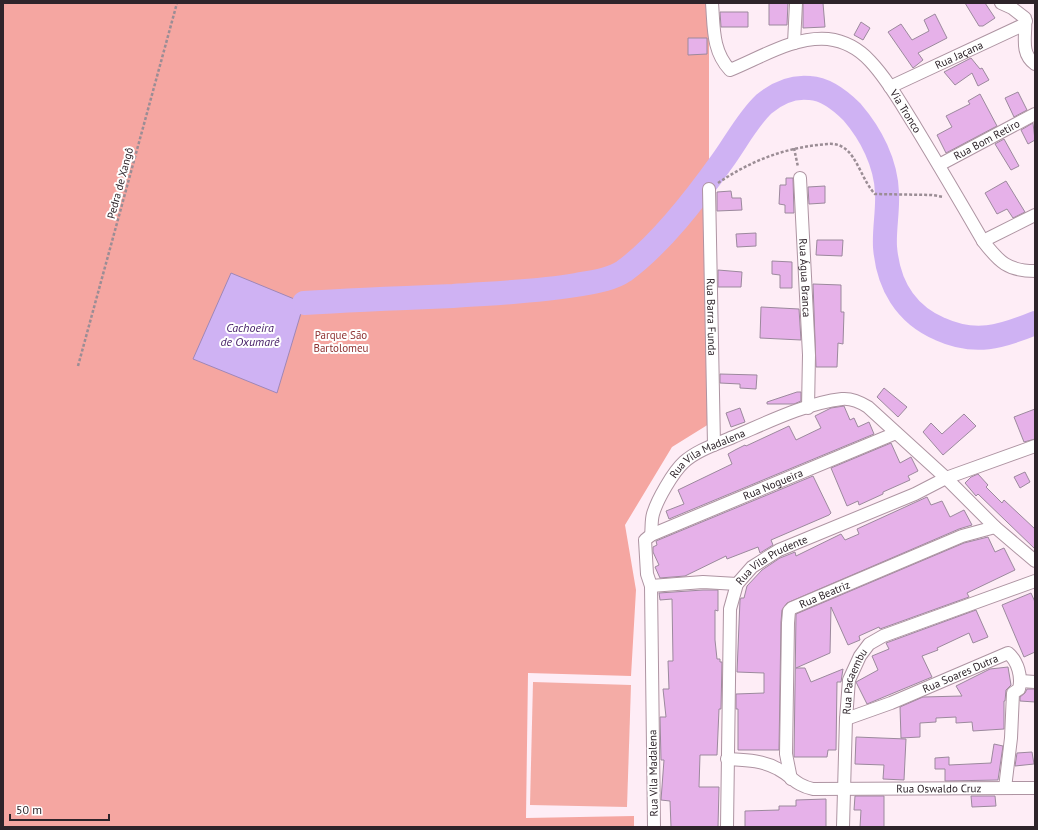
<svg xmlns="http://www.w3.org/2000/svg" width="1038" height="830" viewBox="0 0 1038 830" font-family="'PT Sans',sans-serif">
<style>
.green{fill:#f4aca6}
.forest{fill:#f5a6a1}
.water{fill:#cfb2f3;stroke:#9f87b7}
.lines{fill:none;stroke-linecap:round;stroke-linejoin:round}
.river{stroke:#cfb2f3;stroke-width:24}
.building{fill:#e6b1e9;stroke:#9c899d}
.street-casing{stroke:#ae94a2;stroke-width:14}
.path{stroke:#9b8d95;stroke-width:2.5;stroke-dasharray:3 2;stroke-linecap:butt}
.street{stroke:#fff;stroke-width:12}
.labels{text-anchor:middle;stroke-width:4;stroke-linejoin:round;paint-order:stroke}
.street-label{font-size:11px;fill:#2e242a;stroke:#fff}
.park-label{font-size:11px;fill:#8f3333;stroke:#fff}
.water-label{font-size:12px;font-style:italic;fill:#421b65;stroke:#fff}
</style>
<rect width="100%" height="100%" fill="#feedf6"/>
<path class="green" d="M533,682L631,685L627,807L530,805Z"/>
<path class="forest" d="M3,3H709V424L672,447L625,525L636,590L631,676L528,673L526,818L634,816V827H3Z"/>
<path class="water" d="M231,273L304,303L277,393L193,359Z"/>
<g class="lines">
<path class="river" d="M304,303C353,300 403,298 453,296C494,293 535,292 576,285C592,282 611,280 624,271C661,244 696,198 723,160C736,142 748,119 764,104C777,93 793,86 810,88C826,89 841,101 852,112C871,134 886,163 887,193C888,211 884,229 885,247C888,284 905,314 940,329C975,345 1001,337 1035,323"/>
</g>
<g class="building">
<path d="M769,3H788L787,25H769Z"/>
<path d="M803,3H823L825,27L803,28Z"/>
<path d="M965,3H985L995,18L983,26H979Z"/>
<path d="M720,12H748V27H721Z"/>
<path d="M935,14L947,38L918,53L923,60L913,68L888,32L901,24L912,40L929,31L924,20Z"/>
<path d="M861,22L870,28L863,40L854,35Z"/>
<path d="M688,38H707V54L688,55Z"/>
<path d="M971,58L980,69L982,68L989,80L978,86L972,73L955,85L944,72Z"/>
<path d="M1018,92L1027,110L1014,117L1005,98Z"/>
<path d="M980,94L997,126L946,153L937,135L952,127L946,116L970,104L968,101Z"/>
<path d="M1033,123L1035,140L1028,144L1021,130Z"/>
<path d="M1004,139L1019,166L1011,170L995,144Z"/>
<path d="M786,178H793L794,213H785V205L779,204L780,185H786Z"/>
<path d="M1006,181L1025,212L1013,218L1007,209L997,214L985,193Z"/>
<path d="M825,186V203L809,204L808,187Z"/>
<path d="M731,191L732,198H741L742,210L717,211V192Z"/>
<path d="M756,233V246L737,247L736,234Z"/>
<path d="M817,240H843L842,256L816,255Z"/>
<path d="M772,261L792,262V288H780V275L772,274Z"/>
<path d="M718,270L742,272L741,287H718Z"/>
<path d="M813,284L841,285V312H844L843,344L838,343L837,367H816Z"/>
<path d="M761,307L799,309L801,340L760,338Z"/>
<path d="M720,374L757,375L756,389L740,388V384L720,383Z"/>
<path d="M884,388L907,407L898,417L877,397Z"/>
<path d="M797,392H801V401L794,404H767V402Z"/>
<path d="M844,406L850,420L854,418L858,427L869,422L874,434L669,519L666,511L684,504L678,490L732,464L728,454L735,450L745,445L746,446L789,426L796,440L821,428L815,416L831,408Z"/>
<path d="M740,408L745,422L731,427L726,413Z"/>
<path d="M1035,409V439L1024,442L1014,417Z"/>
<path d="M964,414L976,426L943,455L923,432L931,423L942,434Z"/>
<path d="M891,443L900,463L911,457L918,471L908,476L910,480L883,492V494L859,505L858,501L847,506L831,468Z"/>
<path d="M1025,472L1030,482L1020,488L1014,477Z"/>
<path d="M978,474L988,485L986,487L1002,503L1004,500L1035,529V549L978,494L976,496L965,483L971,477Z"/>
<path d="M813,476L831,513L829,515L771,540L773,545L760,553L758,547L727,559L726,556L685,576L660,578L655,567L659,565L653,552V547L657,545L656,541Z"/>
<path d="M927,497L931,505L942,501L950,517L964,510L972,525L959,529L787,603L782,610L781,622L779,750H738V709H736V694L764,693V673L737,672L740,600L741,598H744L747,586L762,570L780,558L795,552L796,556L841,534L845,540L859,534L857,529Z"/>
<path d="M988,537L995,552L1004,548L1015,570L967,593L969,597L880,629L879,627L859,636L860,640L848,645L831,607L830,653L796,668H805L811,682L843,669L841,682H837L836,750H828L827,757H794L796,614L964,543Z"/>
<path d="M703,590H718V611L715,610V640L717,659H720V662H722L721,709H719L717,755H700L699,787H719L718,827H671L670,801L661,800L664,760H661L660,717H666L663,689H669L668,661H673L672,599L660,600L659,593Z"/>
<path d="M1031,593L1035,602V652L1024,657L1002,605Z"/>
<path d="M976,610L988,637L973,643L969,633L937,648L938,650L922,656L932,677L867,704L856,682L878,670L872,656L889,649L886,643Z"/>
<path d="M1008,667L1011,685L1006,690L1005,701H1004V729L973,731L972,722L956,723V717L936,718V722L920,723V737L901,738L900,707L923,697L962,696L956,686L990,669Z"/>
<path d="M1027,689H1035V702L1020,701V697L1025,693Z"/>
<path d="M856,737L906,739L904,780L883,779L884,765L855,764Z"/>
<path d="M994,744L1003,746L998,780L945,781V769H935V758L949,757V765L991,763Z"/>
<path d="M1032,752L1034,764L1015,766L1017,753Z"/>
<path d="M855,796H884V827H860L861,810H854Z"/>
<path d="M971,796H995L996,806L972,807Z"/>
<path d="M826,799V827H745V811L779,810V806H796V800Z"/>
</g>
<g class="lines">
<defs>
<g id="street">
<path id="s1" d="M712,3C714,27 712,51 730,70C760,58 794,36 828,39C844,41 859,49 870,61C888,80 901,104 915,126C938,164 961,203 983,241C999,262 1008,271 1035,271"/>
<path d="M1001,3L1012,8L1025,18C1027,33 1019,53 1035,64"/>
<path d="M794,43L796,3"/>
<path id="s2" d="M890,87L1023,25L1026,21"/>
<path id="s3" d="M939,165L1035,114"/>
<path id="s4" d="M800,178L809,355L808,408"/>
<path id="s5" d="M709,189L714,445"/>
<path d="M983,241L1035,215"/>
<path id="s6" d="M651,535L896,433"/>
<path d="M651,586L703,582L737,584"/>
<path d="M1021,681L1035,682"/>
<path id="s7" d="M846,719L891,703L1008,653C1018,661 1022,677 1019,689L1013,693L1011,738L1005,788"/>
<path id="s8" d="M727,759C745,760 762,760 778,769C793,777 795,785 813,789L1035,788"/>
<path id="s9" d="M791,779L786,754L788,623L789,611L792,608L962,536L995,527"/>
<path id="s10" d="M654,827L651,586L647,574L645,540L651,535C652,528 651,521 653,514C657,500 673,472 684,462C697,450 717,444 733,437C766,423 806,403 842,399C852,398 860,402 868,407L946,478L995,527L1035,561"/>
<path id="s11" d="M727,827L730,609L737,584L752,567L779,550L915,494L946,478L1035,446"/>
<path id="s12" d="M843,827L846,719L849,680L860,656L869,644L883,636L1035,581"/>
</g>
</defs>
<use href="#street" class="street-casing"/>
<g class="path">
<path d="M794,148L798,167"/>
<path d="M718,183C749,162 781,149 818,145C827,144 836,142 844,148C857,156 863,182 875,194L932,195L944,197"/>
<path d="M78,366L177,3"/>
</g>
<use href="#street" class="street"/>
</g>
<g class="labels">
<g class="street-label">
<text dy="4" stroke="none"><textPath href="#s2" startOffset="76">Rua Jaçana</textPath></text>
<text dy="4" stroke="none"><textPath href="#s1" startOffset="285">Via Tronco</textPath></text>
<text dy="4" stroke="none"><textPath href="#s3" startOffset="54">Rua Bom Retiro</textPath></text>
<text transform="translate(120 183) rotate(-75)" y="4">Pedra de Xangô</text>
<text dy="4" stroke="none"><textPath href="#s4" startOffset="100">Rua Água Branca</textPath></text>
<text dy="4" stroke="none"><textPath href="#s5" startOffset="128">Rua Barra Funda</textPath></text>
<text dy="4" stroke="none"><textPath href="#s10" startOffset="402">Rua Vila Madalena</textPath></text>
<text dy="4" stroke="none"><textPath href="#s6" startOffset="132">Rua Nogueira</textPath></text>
<text dy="4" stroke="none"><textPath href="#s11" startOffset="287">Rua Vila Prudente</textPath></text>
<text dy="4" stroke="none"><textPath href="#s9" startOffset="208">Rua Beatriz</textPath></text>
<text dy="4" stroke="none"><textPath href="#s7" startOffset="123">Rua Soares Dutra</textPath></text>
<text dy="4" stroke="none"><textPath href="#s12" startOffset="147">Rua Pacaembu</textPath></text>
<text transform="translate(653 773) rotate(-91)" y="4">Rua Vila Madalena</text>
<text dy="4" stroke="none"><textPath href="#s8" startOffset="219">Rua Oswaldo Cruz</textPath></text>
</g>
<g class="park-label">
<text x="341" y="339">Parque São<tspan x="341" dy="13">Bartolomeu</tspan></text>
</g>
<g class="water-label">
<text x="250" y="332">Cachoeira<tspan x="250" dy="14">de Oxumarê</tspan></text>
</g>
</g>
<rect width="1038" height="830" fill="none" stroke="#2e242a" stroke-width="8"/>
<path d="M10 814v6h99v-6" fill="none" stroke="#2e242a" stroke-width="2"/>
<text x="16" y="814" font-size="12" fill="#2e242a" stroke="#ffffff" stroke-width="3" paint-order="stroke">50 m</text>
</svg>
